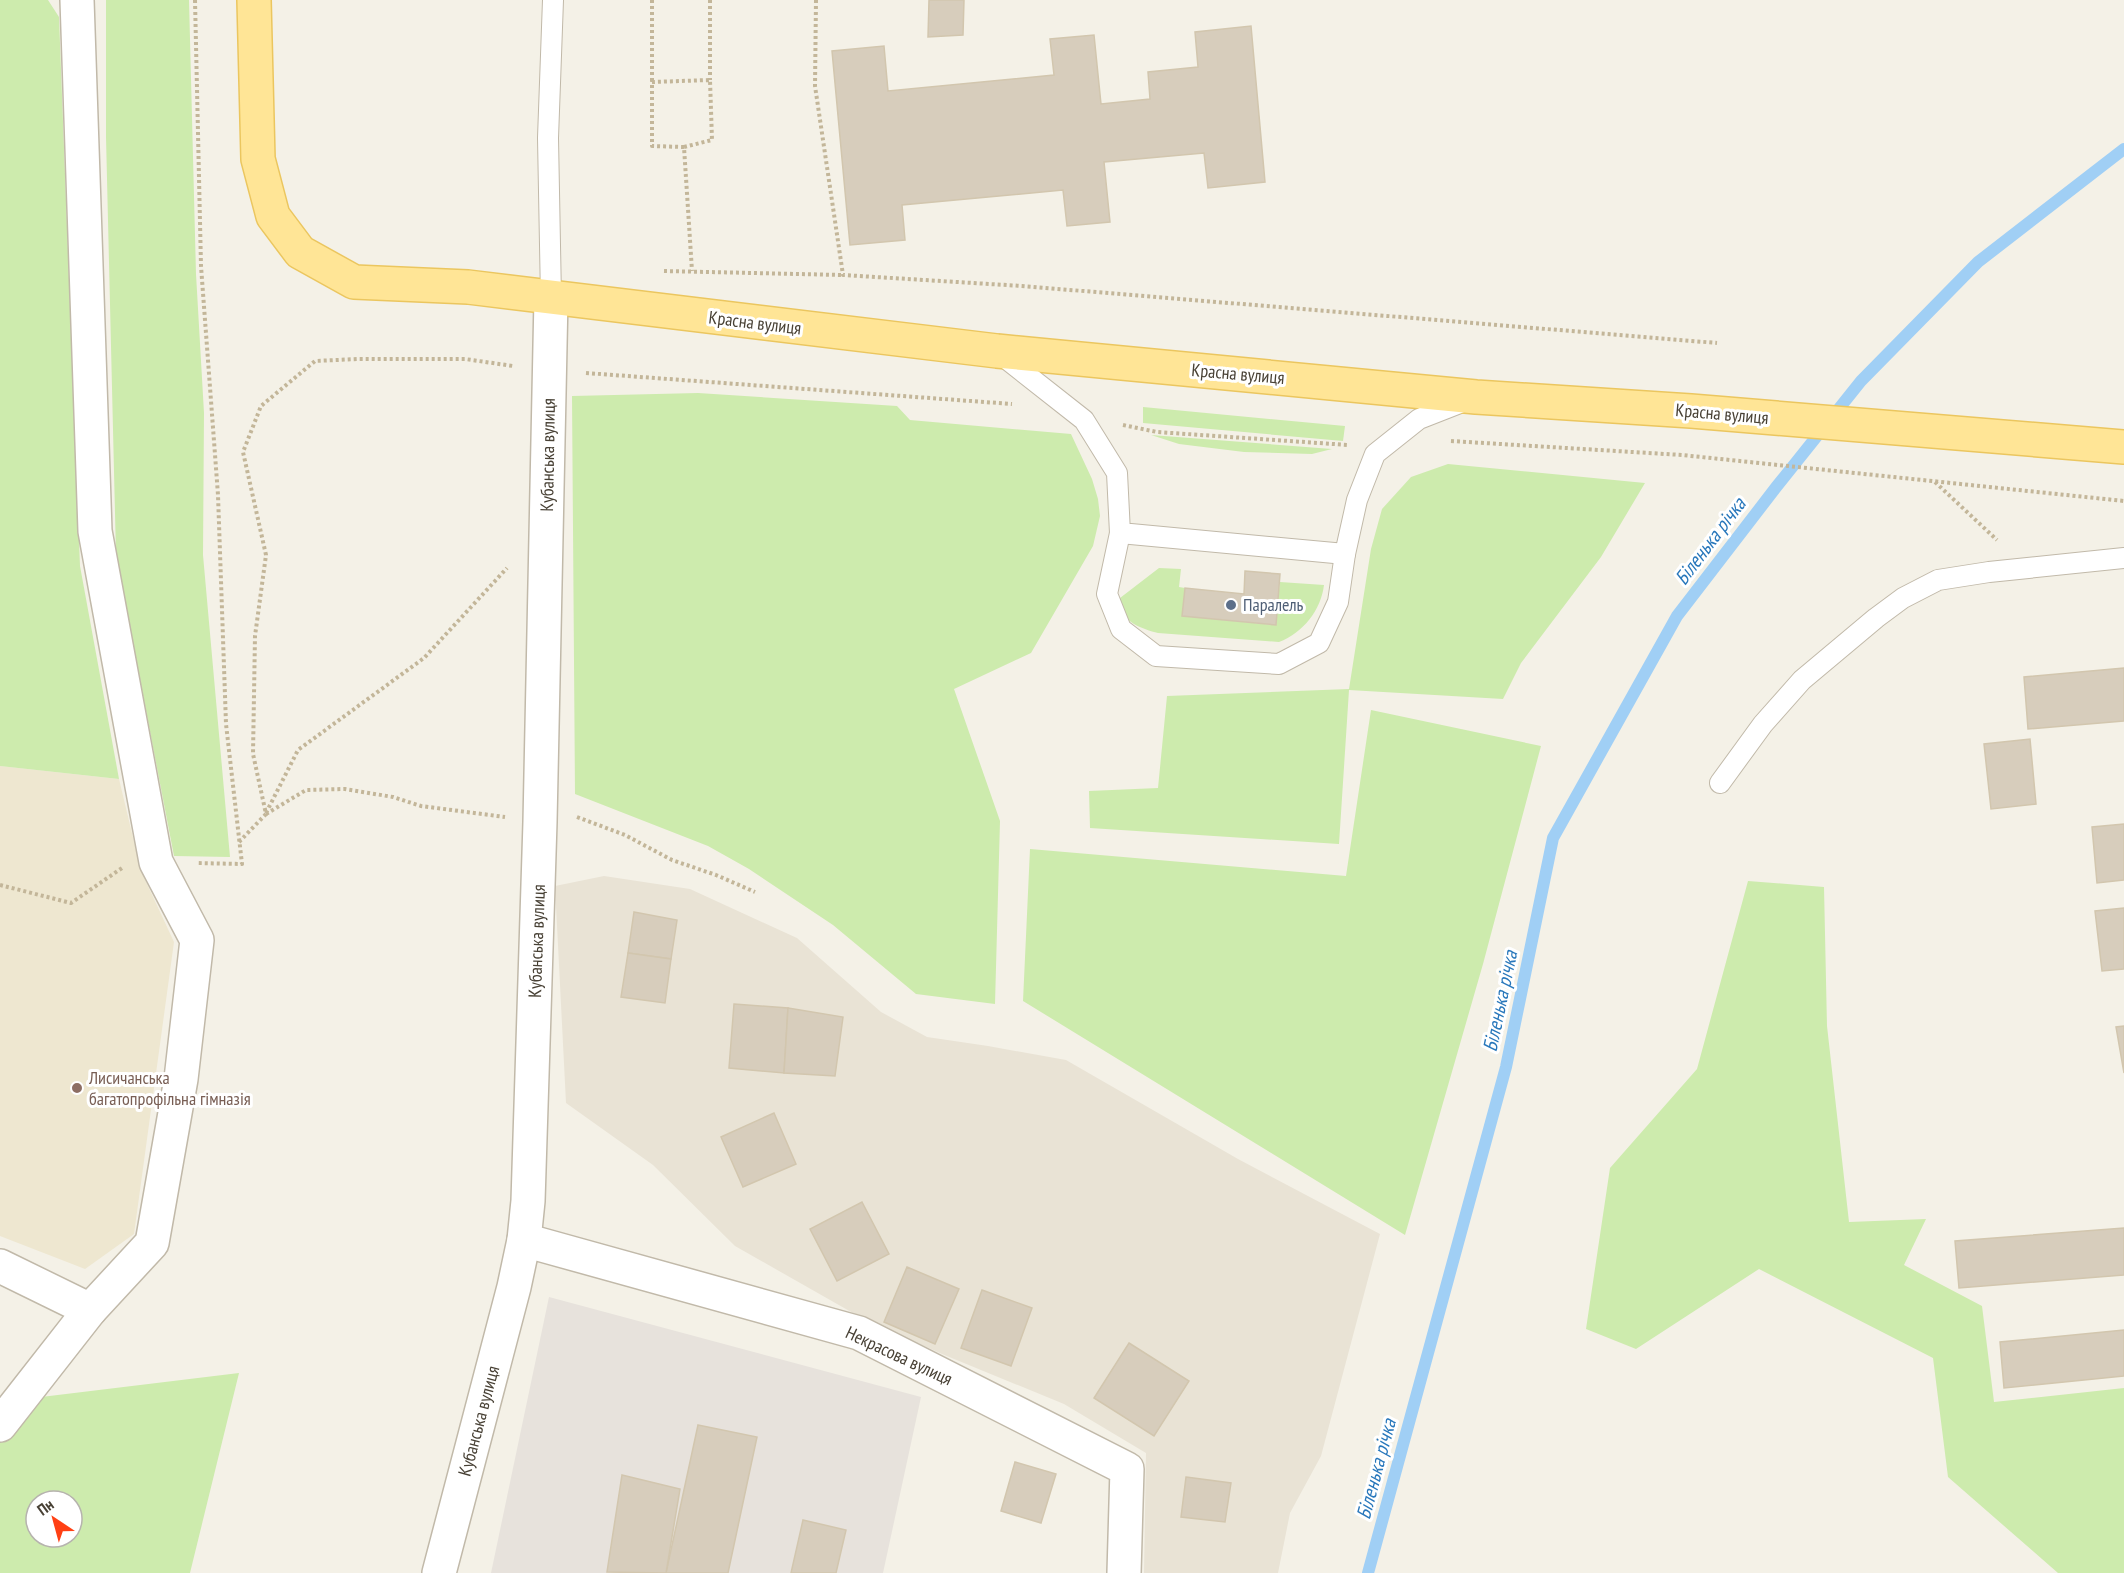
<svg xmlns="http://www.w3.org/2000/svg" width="2124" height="1573" viewBox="0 0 2124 1573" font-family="'PT Sans Narrow',sans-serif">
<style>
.residential{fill:#e9e3d5}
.industrial{fill:#e7e2dc}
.education{fill:#eee7d0}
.green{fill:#cdebad;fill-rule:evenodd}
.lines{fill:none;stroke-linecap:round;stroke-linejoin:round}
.stream{stroke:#a0cff5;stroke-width:12}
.building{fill:#d7cdbc;stroke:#d2c6ae;stroke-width:1.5}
.service-casing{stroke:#c1b9a9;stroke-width:22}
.minor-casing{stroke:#c1b9a9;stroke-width:36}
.primary-casing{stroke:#ebc65f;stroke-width:36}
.path{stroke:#c3b699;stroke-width:4;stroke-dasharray:3 3;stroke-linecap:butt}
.service{stroke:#fff;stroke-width:20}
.minor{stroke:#fff;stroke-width:33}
.primary{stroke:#ffe596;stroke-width:33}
.service-dot{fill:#5c6f8a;stroke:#fff;stroke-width:2}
.education-dot{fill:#8d6e63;stroke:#fff;stroke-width:2}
.labels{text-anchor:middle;stroke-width:6;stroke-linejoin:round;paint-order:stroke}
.street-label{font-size:18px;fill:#484135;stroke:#fff}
.service-label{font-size:18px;fill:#4e5e75;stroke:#fff;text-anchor:start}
.education-label{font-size:18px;fill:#785e54;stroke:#fff;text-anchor:start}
.water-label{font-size:20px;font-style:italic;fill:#2877bb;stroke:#fff}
</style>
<rect width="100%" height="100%" fill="#f4f1e7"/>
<path class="residential" d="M604,876L690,889L797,938L881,1012L927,1037L988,1046L1066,1060L1238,1159L1380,1234L1321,1456L1290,1513L1278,1573H1144L1146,1453L1064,1404L942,1354L860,1317L735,1246L653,1165L566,1103L555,886Z"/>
<path class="industrial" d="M549,1297L921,1397L883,1573H491Z"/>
<path class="education" d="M0,766L119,779L141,871L174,942L134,1234L85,1269L0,1236Z"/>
<g class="green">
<path d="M0,0H48L59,17L80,566L119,779L0,766Z"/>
<path d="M106,0H189L196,274L204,413L203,555L230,857L174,856L116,555L106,137Z"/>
<path d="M698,393L897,406L910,420L1071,434L1092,479L1098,499L1100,516L1093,546L1031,653L954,689L1000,821L995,1004L916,994L833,925L749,869L708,846L575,794L572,396Z"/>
<path d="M1143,407L1345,426L1343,441L1143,423Z"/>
<path d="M1151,435L1332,449L1312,454L1244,452L1179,444Z"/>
<path d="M1448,464L1645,483L1601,557L1521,663L1503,699L1349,690L1339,844L1090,828L1089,791L1158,788L1167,696L1349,689L1371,549L1382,509L1411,477Z"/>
<path d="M1159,568L1181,569L1179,587L1185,588L1183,616L1275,625L1280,582L1324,585C1321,610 1303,633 1279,642L1158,633C1142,629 1116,620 1120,598Z"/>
<path d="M1371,710L1541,746L1483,964L1405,1235L1023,1001L1030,849L1346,876Z"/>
<path d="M1748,881L1824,887L1827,1026L1849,1222L1926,1219L1904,1265L1982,1306L1994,1402L2124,1388V1573H2058L1948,1477L1933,1358L1759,1269L1636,1349L1586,1329L1610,1168L1697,1069Z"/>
<path d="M239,1373L190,1573H0V1402ZM36,1501H72V1537H36Z"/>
</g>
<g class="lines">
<path class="stream" d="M1368,1573L1506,1067L1553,838L1677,616L1777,486L1861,381L1978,262L2124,149"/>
</g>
<g class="building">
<path d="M929,0H964L963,35L928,37Z"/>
<path d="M1251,26L1265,182L1208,188L1204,153L1104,162L1110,222L1067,226L1063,190L902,205L905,240L850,245L832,51L884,46L888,91L1054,75L1050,39L1094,35L1101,104L1150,99L1148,72L1198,67L1195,32Z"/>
<path d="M1245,571L1280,574L1276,625L1182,616L1185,588L1244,594Z"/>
<path d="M2124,668V721L2028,729L2024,677Z"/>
<path d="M2030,739L2036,804L1991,809L1984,744Z"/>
<path d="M2124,824V880L2097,883L2092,827Z"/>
<path d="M2124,908V969L2102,971L2095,911Z"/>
<path d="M634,912L677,920L671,959L628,953Z"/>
<path d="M628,953L671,959L665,1003L621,997Z"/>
<path d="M734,1004L788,1008L784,1073L729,1068Z"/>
<path d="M788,1008L843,1017L835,1076L784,1073Z"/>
<path d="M2124,1026V1073L2116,1027Z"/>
<path d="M774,1113L796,1164L743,1187L721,1137Z"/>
<path d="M862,1202L889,1254L837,1281L810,1229Z"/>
<path d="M2124,1228V1275L1959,1288L1955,1241Z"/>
<path d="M907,1267L959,1289L935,1344L884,1322Z"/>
<path d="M982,1290L1032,1308L1011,1366L961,1348Z"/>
<path d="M2124,1330V1376L2004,1388L2000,1342Z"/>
<path d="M1129,1343L1189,1381L1154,1436L1094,1398Z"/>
<path d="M698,1425L757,1437L728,1573H666Z"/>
<path d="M1015,1462L1056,1474L1041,1523L1001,1511Z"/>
<path d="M622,1475L680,1489L666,1573L607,1572Z"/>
<path d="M1186,1477L1231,1483L1225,1522L1181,1517Z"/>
<path d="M803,1520L846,1530L836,1573H791Z"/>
</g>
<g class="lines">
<defs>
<g id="service">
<path d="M551,298L548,138L553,0"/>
<path d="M999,353L1084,420L1117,473L1120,533L1345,554L1357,500L1375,454L1419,419L1465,401"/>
<path d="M1120,533L1107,594L1121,629L1156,656L1279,664L1319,643L1338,602L1345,554"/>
<path d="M1720,783L1763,724L1802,680L1876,618L1903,598L1938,580L1989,572L2124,558"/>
</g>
<g id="minor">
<path d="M524,1240L859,1333L1127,1469L1124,1573"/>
<path d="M0,1266L90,1310"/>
<path d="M0,1425L90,1310L152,1243L181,1079L197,940L156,862L95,531L77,0"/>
<path d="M439,1573L514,1287L524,1240L528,1201L540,822L551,298"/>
</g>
<path id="primary" d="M254,0L258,159L273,216L300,252L354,282L468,287L997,351L1476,397L1691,411L2124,447"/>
</defs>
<use href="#service" class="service-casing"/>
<use href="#minor" class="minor-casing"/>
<use href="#primary" class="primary-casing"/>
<g class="path">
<path d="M195,0L201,266L218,495L226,724L242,864L196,863"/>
<path d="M652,0V82"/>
<path d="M710,0V80"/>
<path d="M816,0L815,86L843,275L1022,286L1717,343"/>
<path d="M684,147L712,140L710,80L652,82V146L684,147L692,271"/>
<path d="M664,271L842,275"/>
<path d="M586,373L1012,404"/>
<path d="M1123,425L1157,432L1348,445"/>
<path d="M1451,441L1682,455L2124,501"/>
<path d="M1935,482L1997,540"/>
<path d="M266,813L298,750L424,658L507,568"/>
<path d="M266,814L306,790L345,789L393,797L421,806L505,817"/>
<path d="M577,817L625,835L672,860L716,875L755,892"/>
<path d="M239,842L266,814L253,754L255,636L266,555L243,452L261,406L315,361L358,359H465L513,366"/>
<path d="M0,885L71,903L122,868"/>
</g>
<use href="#service" class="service"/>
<use href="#minor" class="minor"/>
<use href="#primary" class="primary"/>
</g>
<circle class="service-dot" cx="1231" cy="605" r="6"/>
<circle class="education-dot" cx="77" cy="1088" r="6"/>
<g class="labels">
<g class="street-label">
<text transform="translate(755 323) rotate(7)" y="6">Красна вулиця</text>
<text transform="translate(1238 374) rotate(5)" y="6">Красна вулиця</text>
<text transform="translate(1722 414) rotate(5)" y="6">Красна вулиця</text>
<text transform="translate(548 455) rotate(-89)" y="6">Кубанська вулиця</text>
<text transform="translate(537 941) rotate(-88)" y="6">Кубанська вулиця</text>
<text transform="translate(899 1356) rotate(25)" y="6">Некрасова вулиця</text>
<text transform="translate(479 1421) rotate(-75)" y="6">Кубанська вулиця</text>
</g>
<g class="service-label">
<text x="1243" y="611">Паралель</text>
</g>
<g class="education-label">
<text x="89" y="1084">Лисичанська<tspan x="89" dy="21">багатопрофільна гімназія</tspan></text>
</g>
<g class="water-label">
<text transform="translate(1710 541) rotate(-53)" y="7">Біленька річка</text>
<text transform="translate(1500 1001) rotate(-78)" y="7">Біленька річка</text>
<text transform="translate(1376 1469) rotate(-75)" y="7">Біленька річка</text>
</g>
</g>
<g transform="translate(54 1519) rotate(324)"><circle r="28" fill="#ffffff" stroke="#b6b3ae" stroke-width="1.5"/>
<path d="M0-4.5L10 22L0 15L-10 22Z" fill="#ff4014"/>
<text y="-9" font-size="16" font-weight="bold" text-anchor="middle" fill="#484135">Пн</text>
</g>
</svg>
